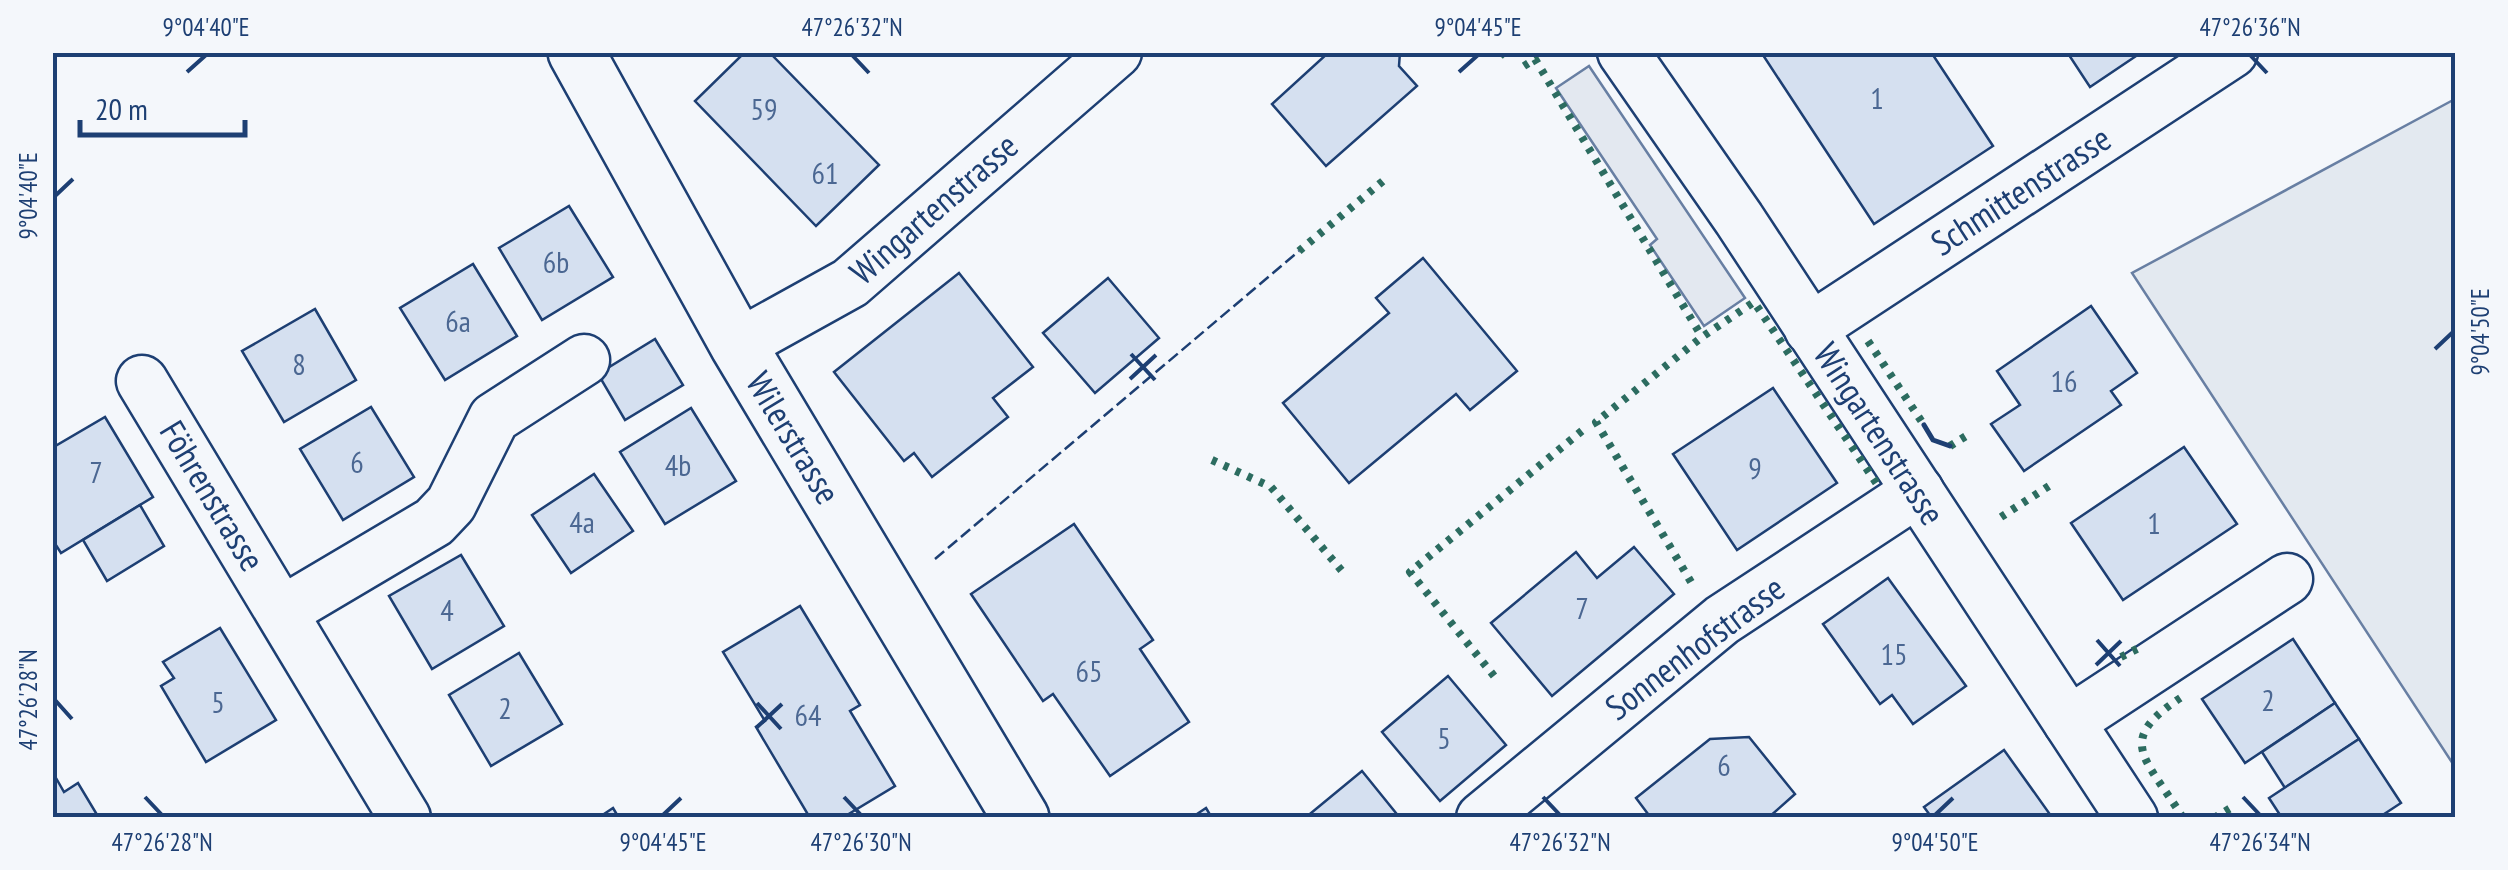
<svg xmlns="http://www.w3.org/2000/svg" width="2508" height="870" viewBox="0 0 2508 870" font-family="'PT Sans Narrow',sans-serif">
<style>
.green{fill:#e3e9f0;stroke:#687fa3;stroke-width:2.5}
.parking{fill:#e3e8f0;stroke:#687fa3;stroke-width:2.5}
.building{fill:#d5e0f0;stroke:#1d3f73;stroke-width:2.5}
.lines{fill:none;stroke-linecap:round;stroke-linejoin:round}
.minor-casing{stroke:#1d3f73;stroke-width:55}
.secondary-casing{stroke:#1d3f73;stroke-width:60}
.minor{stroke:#f4f7fb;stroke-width:50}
.secondary{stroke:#f4f7fb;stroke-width:55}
.hedge{stroke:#2c6c60;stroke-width:8;stroke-dasharray:5 8;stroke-linecap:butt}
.fence{stroke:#1d3f73;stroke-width:2.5;stroke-dasharray:12 5;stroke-linecap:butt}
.wall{stroke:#1d3f73;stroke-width:5}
.ticks{fill:none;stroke:#1d3f73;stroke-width:4}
.labels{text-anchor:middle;stroke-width:8;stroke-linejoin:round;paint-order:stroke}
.number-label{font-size:30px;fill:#4b6792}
.street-label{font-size:35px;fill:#1d3f73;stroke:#f4f7fb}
.neatline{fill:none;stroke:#1d3f73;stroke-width:4}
.ticks-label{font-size:25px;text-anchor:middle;fill:#1d3f73}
</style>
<rect width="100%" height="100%" fill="#f4f7fb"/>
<path class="green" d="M2455,99V767L2132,273Z"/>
<path class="parking" d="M1589,66L1745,298L1704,326L1650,245L1657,239L1556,88Z"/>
<g class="building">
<path d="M745,52H769L879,165L816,226L695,101Z"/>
<path d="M1329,52H1400L1399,66L1417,86L1326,166L1272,104Z"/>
<path d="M1761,52H1931L1993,146L1874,224Z"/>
<path d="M2067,52H2142L2090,87Z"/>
<path d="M569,206L613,277L542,320L499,248Z"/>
<path d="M1423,258L1517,371L1470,410L1456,394L1349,483L1283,403L1389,313L1376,298Z"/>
<path d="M473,264L517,336L445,380L400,308Z"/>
<path d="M959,273L1033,367L993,398L1008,417L932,477L914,453L904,461L834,372Z"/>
<path d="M1108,278L1159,338L1095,393L1043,333Z"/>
<path d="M2091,306L2137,373L2111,391L2121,405L2024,471L1991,424L2020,405L1997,371Z"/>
<path d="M315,309L356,380L284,422L242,351Z"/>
<path d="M655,339L683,385L625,420L598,374Z"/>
<path d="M1773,388L1837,483L1737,550L1673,454Z"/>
<path d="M371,407L414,477L343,520L300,449Z"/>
<path d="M691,408L736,481L665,524L620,452Z"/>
<path d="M105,417L153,497L61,553L52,539V448Z"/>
<path d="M2184,447L2237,524L2123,600L2071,523Z"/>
<path d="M594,474L633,531L571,573L532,515Z"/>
<path d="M140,505L164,546L107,581L83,540Z"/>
<path d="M1074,524L1153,640L1140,649L1189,722L1110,776L1053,694L1043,701L971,594Z"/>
<path d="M1634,547L1674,594L1552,696L1491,623L1576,552L1597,578Z"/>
<path d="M461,555L504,626L432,669L389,596Z"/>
<path d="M1888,578L1966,686L1913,724L1892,695L1880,704L1823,624Z"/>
<path d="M800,606L860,705L850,711L895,786L842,818H810L756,727L765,721L723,652Z"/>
<path d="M220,628L276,720L206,762L161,686L174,678L163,662Z"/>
<path d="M2293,639L2335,703L2245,763L2202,699Z"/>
<path d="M519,653L562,724L491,766L449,695Z"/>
<path d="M1448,676L1506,745L1440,801L1382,732Z"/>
<path d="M2335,703L2359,739L2285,788L2262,752Z"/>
<path d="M1749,737L1795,794L1768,818H1651L1636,798L1710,739Z"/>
<path d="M2359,739L2401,803L2378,818H2282L2269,798Z"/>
<path d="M2004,750L2049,813L2044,818H1932L1924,807Z"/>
<path d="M52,771L64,792L78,783L99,818H52Z"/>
<path d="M1362,771L1400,818H1305Z"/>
<path d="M613,808L619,818H598Z"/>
<path d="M1206,808L1212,818H1191Z"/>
</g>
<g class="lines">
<defs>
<g id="minor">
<path d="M1623,52L1739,219L2132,818"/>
<path d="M1810,329L2232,52"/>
<path d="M738,345L850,283L1116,52"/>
<path d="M142,381L405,818"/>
<path d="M282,612L434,522L451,504L494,418L584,360"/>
<path d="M2069,722L2287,579"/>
<path d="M1482,818L1722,620L1918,491"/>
</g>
<path id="secondary" d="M576,52L738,345L1021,818"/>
</defs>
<use href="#minor" class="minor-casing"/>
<use href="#secondary" class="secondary-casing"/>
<use href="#minor" class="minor"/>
<use href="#secondary" class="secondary"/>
<g class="hedge">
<path d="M1500,56L1504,52"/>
<path d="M1524,66L1535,59L1702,337"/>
<path d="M1299,251L1383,181"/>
<path d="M1868,341L1924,425"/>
<path d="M1950,446L1971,433"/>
<path d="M1212,460L1271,487L1342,571"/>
<path d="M2001,517L2052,484"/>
<path d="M1691,582L1596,422L1702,337L1754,302L1879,487"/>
<path d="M2121,657L2139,648"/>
<path d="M1494,676L1410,572L1583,430"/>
<path d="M2183,818C2146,757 2112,741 2185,695"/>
<path d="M2214,818L2234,806"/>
</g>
<path class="fence" d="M935,559L1299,251"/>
<path class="wall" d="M1924,425L1933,440L1950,446"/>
</g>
<path class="ticks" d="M852,55L869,73M2250,55L2267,73M187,72L206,55M1459,72L1478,55M55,196L73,179M2435,349L2453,332M1131,354L1155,380M1130,379L1156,355M2097,640L2120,666M2096,665L2121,641M55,700L72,719M757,703L781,729M756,728L782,704M145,797L162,815M844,797L861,815M1543,797L1560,815M2243,797L2260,815M663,815L681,798M1935,815L1953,798"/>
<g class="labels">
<g class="number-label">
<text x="1877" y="109">1</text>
<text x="764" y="120">59</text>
<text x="825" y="184">61</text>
<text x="556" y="273">6b</text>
<text x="458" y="332">6a</text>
<text x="299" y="375">8</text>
<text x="2064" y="392">16</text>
<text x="357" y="473">6</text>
<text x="678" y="476">4b</text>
<text x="1755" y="479">9</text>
<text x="96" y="483">7</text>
<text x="582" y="533">4a</text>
<text x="2154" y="534">1</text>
<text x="1582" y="619">7</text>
<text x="447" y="621">4</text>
<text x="1894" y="665">15</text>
<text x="1089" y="682">65</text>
<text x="2268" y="711">2</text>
<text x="218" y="713">5</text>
<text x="505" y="719">2</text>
<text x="808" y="726">64</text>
<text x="1444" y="749">5</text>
<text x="1724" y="776">6</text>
</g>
<g class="street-label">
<text transform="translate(2021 191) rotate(-33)" y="12">Schmittenstrasse</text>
<text transform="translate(934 209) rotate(-41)" y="12">Wingartenstrasse</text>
<text transform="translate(1879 434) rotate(57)" y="12">Wingartenstrasse</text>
<text transform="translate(793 438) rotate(59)" y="12">Wilerstrasse</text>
<text transform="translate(212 496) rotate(59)" y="12">Föhrenstrasse</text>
<text transform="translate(1695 648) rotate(-37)" y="12">Sonnenhofstrasse</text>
</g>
</g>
<rect width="2508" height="870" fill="none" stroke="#f4f7fb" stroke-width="110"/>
<path d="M80 120v15h165v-15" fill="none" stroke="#1d3f73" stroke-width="5"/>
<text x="95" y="120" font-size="30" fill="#1d3f73" stroke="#f4f7fb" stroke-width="8" paint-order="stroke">20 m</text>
<rect x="55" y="55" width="2398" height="760" class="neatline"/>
<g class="ticks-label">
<text x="206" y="36">9°04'40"E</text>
<text x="852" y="36">47°26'32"N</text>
<text x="1478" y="36">9°04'45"E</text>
<text x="2250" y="36">47°26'36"N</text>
<text transform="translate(28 196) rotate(-90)" y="9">9°04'40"E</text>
<text transform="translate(2480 332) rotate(-90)" y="9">9°04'50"E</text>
<text transform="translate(28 700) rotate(-90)" y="9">47°26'28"N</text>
<text x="162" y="851">47°26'28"N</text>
<text x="663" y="851">9°04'45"E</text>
<text x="861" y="851">47°26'30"N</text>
<text x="1560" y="851">47°26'32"N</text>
<text x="1935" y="851">9°04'50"E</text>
<text x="2260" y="851">47°26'34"N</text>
</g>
</svg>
